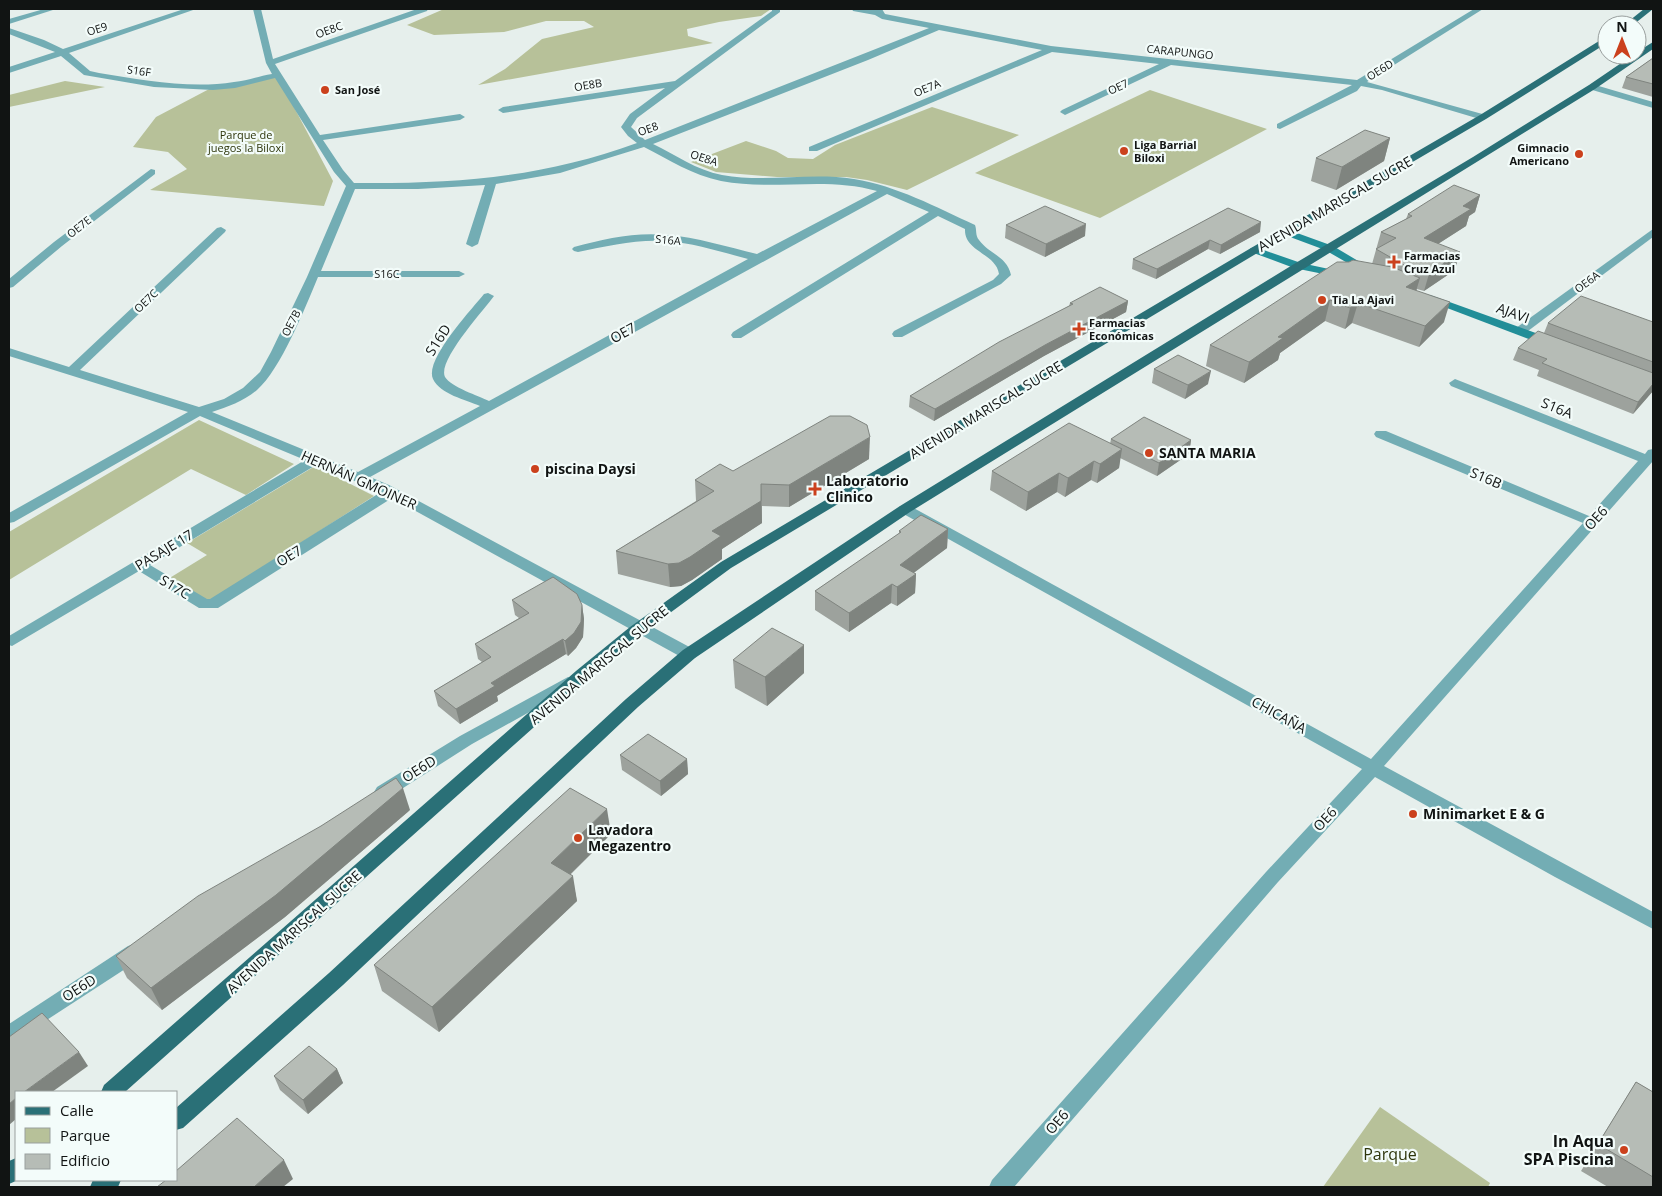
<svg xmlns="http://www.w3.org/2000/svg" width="1662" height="1196" viewBox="0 0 1662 1196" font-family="'Open Sans',sans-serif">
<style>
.green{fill:#b7c199}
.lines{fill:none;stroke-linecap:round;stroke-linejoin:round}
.street{fill:#73adb4;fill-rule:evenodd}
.secondary{fill:#228e98;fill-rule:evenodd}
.primary{fill:#2a7077;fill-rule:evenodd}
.wall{fill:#9da29d}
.shaded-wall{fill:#7f847f}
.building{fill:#b6bcb6;stroke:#7f847f}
.poi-dot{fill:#cb411d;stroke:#f3fcfa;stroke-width:2}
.labels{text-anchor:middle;stroke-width:4.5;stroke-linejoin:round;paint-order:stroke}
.far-street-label{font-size:11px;fill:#111413;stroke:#f3fcfa}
.far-poi-label{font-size:11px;font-weight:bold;fill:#111413;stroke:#f3fcfa;text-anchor:start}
.far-park-label{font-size:11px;fill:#2e360b;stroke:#f3fcfa}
.street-label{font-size:14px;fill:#111413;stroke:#f3fcfa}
.poi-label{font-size:14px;font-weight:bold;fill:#111413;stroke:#f3fcfa;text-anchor:start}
.near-poi-label{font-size:16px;font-weight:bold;fill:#111413;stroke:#f3fcfa;text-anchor:end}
.near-park-label{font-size:16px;fill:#2e360b;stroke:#f3fcfa}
</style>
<rect width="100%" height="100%" fill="#e6efec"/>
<g class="green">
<path d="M444,9H771L761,16L719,22L687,29L688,36L713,43L478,85L505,69L542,39L594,27L584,21H546L504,32L434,35L407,25Z"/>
<path d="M277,75L333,181L324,206L150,190L187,169L168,152L133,147L156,117L213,87Z"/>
<path d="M65,81L105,87L9,107V95Z"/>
<path d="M1150,90L1267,129L1100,218L975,173Z"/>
<path d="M932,107L1019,135L907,190L867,180L846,177H777L716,172L691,162L746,141L776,151L788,158L813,159L835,145Z"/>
<path d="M199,420L294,464L246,495L191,469L9,580V532Z"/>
<path d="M315,466L374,496L207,603L168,579L207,555L187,543Z"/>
<path d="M1380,1107L1490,1183L1488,1187H1323Z"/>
</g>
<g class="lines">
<g class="street">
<path d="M44,9H56L9,24V19Z"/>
<path d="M184,9H196L69,53L90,71L99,73C143,80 190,89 234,82C247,81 259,76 272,74L266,63L253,9H261L273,59L417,9H428L427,11L275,64L320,135L460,114L465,117L460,120L323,140L343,170L354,183C455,184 541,178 637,143L628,136L621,127L630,114L665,88L503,113L498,110L503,107L675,81L772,11V9H780V12L637,118L631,127L645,140L929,28L882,19L875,15L853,11L852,9H882L885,14L1051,46L1357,80L1474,9H1483L1367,82L1486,115L1488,117L1483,120L1382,90L1361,86L1357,91L1280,129L1277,128V124L1352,85L1171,65L1065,115L1060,112L1062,110L1159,64L1052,52L817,151H809V147L1042,50L939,30L868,60L653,144C676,155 696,170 722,175C766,183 810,172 854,179C897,186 936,207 975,225C977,230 975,235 979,240C989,254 1007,256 1011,275L1001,284L902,337H894L892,334L894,331L993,280L999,274C996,253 964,252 965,229L938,216L741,338H733L731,335L733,332L929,212L887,194L370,477L389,485L695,650L697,654L695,658L689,659L683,658L392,498L218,608H199L139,571L12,646L9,645V636L305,460L200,416L14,522L9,523V513L188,412L9,356V348L69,367L217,228L221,227L226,230L225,232L80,370L199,407L224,399L243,388L260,372L271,352L307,277L346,186L334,172L275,78L235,88L213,90L154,87L84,75L61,56L9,73V67L55,52L9,34V28L44,40L63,49ZM644,147C670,160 692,175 721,181C773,191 826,176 877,191L757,254C727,247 697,237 666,235C635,232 604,239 574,247L572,249L574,251L578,252C607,246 636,239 666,241C694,243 721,252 748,259L489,401C479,396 451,387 445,377C437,361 484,310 494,296L488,293L484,294C472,309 424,360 433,379C440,394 466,400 480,406L358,472L212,412C228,407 244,401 257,390C281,369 305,308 318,277H459L465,274L459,271H321L355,189H418L485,185L466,244L472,247L478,244L496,184L560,173ZM316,465L381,492L210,599H207L150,565Z"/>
<path d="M1592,84L1653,102V108L1589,89L1587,87Z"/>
<path d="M151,169L155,170V174L62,246L13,287L9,288V279L54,242Z"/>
<path d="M1653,229V237L1524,334H1516L1514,331L1516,328Z"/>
<path d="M1455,379L1645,454L1648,450L1653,449V461L1384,766L1653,912V929L1555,877L1375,777L1278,882L1014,1187H989L992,1180L1266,872L1362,769L900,512L898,509L900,506H910L1371,759L1583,523L1376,437L1374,434L1376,431H1386L1589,516L1638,461L1451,386L1449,383Z"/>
<path d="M568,677L574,679L576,683L574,687L472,744L389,797L383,798L377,797L374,792L377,787L460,736Z"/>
<path d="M135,944L142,946L144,952L142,958L16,1040L9,1043V1024L128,946Z"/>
</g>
<g class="secondary">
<path d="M1286,229L1333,246L1375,271L1373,273H1365L1325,250L1282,234L1281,232Z"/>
<path d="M1255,247L1301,263L1343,272L1349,275L1343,278L1294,268L1251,252L1249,250L1251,248Z"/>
<path d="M1430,295L1555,340L1557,343L1555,346H1547L1426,300L1424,298Z"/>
</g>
<g class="primary">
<path d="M1644,9H1653L1633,25H1624Z"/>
<path d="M1607,36V43L1486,119L1259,252L731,568L640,635L588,679L125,1092H101L104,1085L576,671L630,627L721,562L1251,248L1480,115Z"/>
<path d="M1653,42V49L1595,89L910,512L695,658L638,707L343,985L183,1128L176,1130V1108L329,973L626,699L683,650L900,506L1294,264L1473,157L1589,85L1633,55H1637V52Z"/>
<path d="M16,1158V1180H18L9,1184V1161Z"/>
<path d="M93,1180H121L118,1187H90Z"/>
</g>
</g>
<g class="wall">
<path d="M1653,58V97L1622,88L1626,77Z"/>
<path d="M1390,138L1384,161L1336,190L1311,181L1316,158Z"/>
<path d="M1480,195L1475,212L1469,216L1466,226L1438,244L1455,270L1424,291L1417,289L1416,291L1444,322L1419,347L1352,323L1345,329L1325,321L1280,353L1278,360L1244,383L1206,366L1210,345L1372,264L1381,232L1406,219L1408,214Z"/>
<path d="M1228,208L1260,232L1220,254L1208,249L1156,279L1132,269L1133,259Z"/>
<path d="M1006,225L1085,236L1045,257L1005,238Z"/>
<path d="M1128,301L1126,312L1044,356L934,421L909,407L910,396L1069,306L1070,303Z"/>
<path d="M1653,322V391L1633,414L1537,376L1539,370L1513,360L1518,348L1544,333L1548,323Z"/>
<path d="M1154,369L1208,384L1185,399L1152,383Z"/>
<path d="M1111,439L1191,440L1189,454L1157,476L1120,458L1119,468L1097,483L1091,480L1065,497L1057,492L1026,511L990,490L992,471L1110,444Z"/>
<path d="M869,459L789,507L762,506V523L722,549V559L692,580L681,586L670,587L618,574L616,551L696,501L695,480L733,471Z"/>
<path d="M948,529L947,548L913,573L916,574L915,593L897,606L891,603L849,632L815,610V591L899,534V531Z"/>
<path d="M512,600L582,605L584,619L583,637L576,648L568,656L566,654L497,696L498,701L460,724L438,706L434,691L482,662L478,659L475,644L519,618L515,615Z"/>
<path d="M733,660L804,673L767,706L735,688Z"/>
<path d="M620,755L687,759L688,774L661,796L622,770Z"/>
<path d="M410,810L285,917L162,1010L127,978L116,956Z"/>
<path d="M611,834L571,874L577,901L439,1032L382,991L374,965Z"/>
<path d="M337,1069L343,1083L308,1114L280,1090L274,1076Z"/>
<path d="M1636,1082L1653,1092V1187H1608L1581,1171Z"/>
</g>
<g class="shaded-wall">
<path d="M1390,138L1384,161L1336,190L1342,167Z"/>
<path d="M1480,195L1475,212L1469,216L1466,226L1419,256L1424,238L1463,206Z"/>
<path d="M1261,222L1260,232L1220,254L1221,245Z"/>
<path d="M1086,224L1085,236L1045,257L1046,244Z"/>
<path d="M1210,240L1208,249L1156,279L1157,269Z"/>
<path d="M1460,252L1455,270L1424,291L1429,274Z"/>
<path d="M1420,278L1414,298L1406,287Z"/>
<path d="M1330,300L1325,321L1280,353L1278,360L1244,383L1249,362L1278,337Z"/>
<path d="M1128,301L1126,312L1044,356L934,421L935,409L1045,345Z"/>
<path d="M1450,302L1444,322L1419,347L1425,326Z"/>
<path d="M1358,303L1352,323L1345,329L1350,308Z"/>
<path d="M1211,371L1208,384L1185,399L1188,385Z"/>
<path d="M1653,384V391L1633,414L1638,402Z"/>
<path d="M870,437L869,459L789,507V485Z"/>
<path d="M1191,440L1189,454L1157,476L1159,463Z"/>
<path d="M1122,449L1119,468L1097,483L1100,464Z"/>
<path d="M1094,461L1091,480L1065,497L1068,478Z"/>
<path d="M1059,473L1057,492L1026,511L1028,492Z"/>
<path d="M761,484L762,523L722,549V559L692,580L681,586L670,587L668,564L712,531Z"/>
<path d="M948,529L947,548L899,584L900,565Z"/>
<path d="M916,574L915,593L897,606V587Z"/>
<path d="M892,584L891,603L849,632V613Z"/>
<path d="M582,605L584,619L583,637L576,648L568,656L565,641Z"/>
<path d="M563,639L566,654L497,696L498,701L460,724L456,709L491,683Z"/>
<path d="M804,645V673L767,706L765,677Z"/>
<path d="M687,759L688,774L661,796L660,781Z"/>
<path d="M403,788L410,810L285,917L162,1010L151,988Z"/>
<path d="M607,809L611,834L556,888L551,863Z"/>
<path d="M573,876L577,901L439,1032L432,1007Z"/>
<path d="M79,1052L88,1066L52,1092H24Z"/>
<path d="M337,1069L343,1083L308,1114L303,1100Z"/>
<path d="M16,1098V1119L9,1125V1104Z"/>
<path d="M284,1160L293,1179L283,1187H254Z"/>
</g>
<g class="building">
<path d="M1653,58V84L1626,77Z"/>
<path d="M1365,130L1390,138L1342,167L1316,158Z"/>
<path d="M1454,185L1480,195L1463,206L1471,209L1424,238L1460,252L1429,274L1391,260L1390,257L1376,249L1396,238L1381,232L1412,216L1408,214Z"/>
<path d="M1045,206L1086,224L1046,244L1006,225Z"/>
<path d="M1228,208L1261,222L1221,245L1210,240L1157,269L1133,259Z"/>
<path d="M1353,260L1392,267L1420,278L1406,287L1450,302L1425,326L1358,303L1350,308L1330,300L1278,337L1283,338L1249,362L1210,345L1337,262H1349Z"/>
<path d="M1100,287L1128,301L1045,345L935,409L910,396L999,342L1073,304L1070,303Z"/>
<path d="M1581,296L1653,322V362L1548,323Z"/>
<path d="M1538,331L1653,373V384L1638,402L1542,363L1547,359L1518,348Z"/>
<path d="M1178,355L1211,371L1188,385L1154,369Z"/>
<path d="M830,416H850L867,425L870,437L789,485L761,484V501L712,531L721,536L690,557L679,563L668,564L616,551L714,491L695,480L720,464L733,471Z"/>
<path d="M1144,417L1191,440L1159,463L1111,439Z"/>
<path d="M1069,423L1122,449L1100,464L1094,461L1068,478L1059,473L1028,492L992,471Z"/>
<path d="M921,515L948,529L900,565L916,574L897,587L892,584L849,613L815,591L901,532L899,531Z"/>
<path d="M553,577L577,594L582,605L581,622L574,633L565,641L563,639L491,683L495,686L456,709L434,691L491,657L475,644L529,613L512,600Z"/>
<path d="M772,628L804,645L765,677L733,660Z"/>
<path d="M648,734L687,759L660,781L620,755Z"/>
<path d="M396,778L403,788L276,895L151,988L116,956L198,896L321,826Z"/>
<path d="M570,788L607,809L551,863L573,876L432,1007L374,965Z"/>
<path d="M42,1013L79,1052L24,1092H16V1098L9,1104V1037Z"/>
<path d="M309,1046L337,1069L303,1100L274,1076Z"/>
<path d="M1636,1082L1653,1092V1177L1598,1144Z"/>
<path d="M237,1118L284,1160L254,1187H157L166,1180H176V1171Z"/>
</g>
<g class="poi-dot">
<circle cx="325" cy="90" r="5"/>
<circle cx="1124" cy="151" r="5"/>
<circle cx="1579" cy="154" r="5"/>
<path d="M1391.5 254.5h5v5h5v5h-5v5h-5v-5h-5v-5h5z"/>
<circle cx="1322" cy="300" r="5"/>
<path d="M1076.5 321.5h5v5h5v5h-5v5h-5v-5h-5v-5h5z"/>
<circle cx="1149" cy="453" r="5"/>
<circle cx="535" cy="469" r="5"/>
<path d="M812.5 481.5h5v5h5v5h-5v5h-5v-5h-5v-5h5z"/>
<circle cx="1413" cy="814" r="5"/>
<circle cx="578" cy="838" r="5"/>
<circle cx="1624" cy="1150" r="5"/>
</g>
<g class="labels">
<g class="far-street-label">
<text transform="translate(97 29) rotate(-18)" y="4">OE9</text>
<text transform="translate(329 30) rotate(-20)" y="4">OE8C</text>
<text transform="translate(1180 52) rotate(6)" y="4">CARAPUNGO</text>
<text transform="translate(1380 70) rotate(-32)" y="4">OE6D</text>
<text transform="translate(139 71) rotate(8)" y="4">S16F</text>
<text transform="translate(588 85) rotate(-9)" y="4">OE8B</text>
<text transform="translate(1118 87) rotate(-25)" y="4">OE7</text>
<text transform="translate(927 88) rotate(-23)" y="4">OE7A</text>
<text transform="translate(648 129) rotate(-20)" y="4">OE8</text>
<text transform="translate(704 158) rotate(18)" y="4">OE8A</text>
<text transform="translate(79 227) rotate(-38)" y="4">OE7E</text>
<text transform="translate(668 240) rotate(5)" y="4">S16A</text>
<text x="387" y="278">S16C</text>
<text transform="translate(1587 282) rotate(-37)" y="4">OE6A</text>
<text transform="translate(146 301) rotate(-44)" y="4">OE7C</text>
<text transform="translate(291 323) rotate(-63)" y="4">OE7B</text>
</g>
<g class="far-poi-label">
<text x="335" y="94">San José</text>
<text x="1134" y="149">Liga Barrial<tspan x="1134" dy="13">Biloxi</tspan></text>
<text x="1569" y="152" text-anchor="end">Gimnacio<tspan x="1569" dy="13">Americano</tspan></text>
<text x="1404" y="260">Farmacias<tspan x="1404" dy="13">Cruz Azul</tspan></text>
<text x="1332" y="304">Tia La Ajavi</text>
<text x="1089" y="327">Farmacias<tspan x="1089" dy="13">Económicas</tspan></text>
</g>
<g class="far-park-label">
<text x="246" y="139">Parque de<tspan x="246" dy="13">juegos la Biloxi</tspan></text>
</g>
<g class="street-label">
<text transform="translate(1335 204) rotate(-30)" y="5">AVENIDA MARISCAL SUCRE</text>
<text transform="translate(1513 313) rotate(20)" y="5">AJAVI</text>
<text transform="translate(623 333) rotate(-29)" y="5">OE7</text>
<text transform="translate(438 340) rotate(-57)" y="5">S16D</text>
<text transform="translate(1557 408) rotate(22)" y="5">S16A</text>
<text transform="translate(986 410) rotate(-31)" y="5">AVENIDA MARISCAL SUCRE</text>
<text transform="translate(1486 478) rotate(23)" y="5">S16B</text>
<text transform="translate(359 480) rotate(24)" y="5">HERNÁN GMOINER</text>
<text transform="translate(1596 518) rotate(-48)" y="5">OE6</text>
<text transform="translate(164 550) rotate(-31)" y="5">PASAJE 17</text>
<text transform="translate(289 556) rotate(-32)" y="5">OE7</text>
<text transform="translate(175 587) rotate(31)" y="5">S17C</text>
<text transform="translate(599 665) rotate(-40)" y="5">AVENIDA MARISCAL SUCRE</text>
<text transform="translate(1279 715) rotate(29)" y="5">CHICAÑA</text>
<text transform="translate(419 769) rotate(-32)" y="5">OE6D</text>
<text transform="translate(1325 819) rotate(-47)" y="5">OE6</text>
<text transform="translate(294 932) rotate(-42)" y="5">AVENIDA MARISCAL SUCRE</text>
<text transform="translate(79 988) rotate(-33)" y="5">OE6D</text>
<text transform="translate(1057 1122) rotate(-49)" y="5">OE6</text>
</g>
<g class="poi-label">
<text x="1159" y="458">SANTA MARIA</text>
<text x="545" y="474">piscina Daysi</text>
<text x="826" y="486">Laboratorio<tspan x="826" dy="16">Clinico</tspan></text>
<text x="1423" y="819">Minimarket E &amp; G</text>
<text x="588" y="835">Lavadora<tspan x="588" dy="16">Megazentro</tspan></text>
</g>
<g class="near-poi-label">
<text x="1614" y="1147">In Aqua<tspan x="1614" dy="18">SPA Piscina</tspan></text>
</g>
<g class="near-park-label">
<text x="1390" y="1160">Parque</text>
</g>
</g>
<rect width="1662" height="1196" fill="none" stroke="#111413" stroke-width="20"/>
<rect x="15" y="1091" width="162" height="90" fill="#f3fcfa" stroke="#999f9e"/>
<rect x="25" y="1107" width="25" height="8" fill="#2a7077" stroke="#999f9e"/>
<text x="60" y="1116" font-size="15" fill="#111413">Calle</text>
<rect x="25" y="1128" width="25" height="15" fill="#b7c199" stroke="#999f9e"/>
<text x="60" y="1141" font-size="15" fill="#111413">Parque</text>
<rect x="25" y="1154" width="25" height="15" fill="#b6bcb6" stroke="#999f9e"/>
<text x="60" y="1166" font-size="15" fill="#111413">Edificio</text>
<g transform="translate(1622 40)"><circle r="24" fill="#f3fcfa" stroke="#999f9e"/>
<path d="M0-4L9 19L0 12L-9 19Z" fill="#cb411d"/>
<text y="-8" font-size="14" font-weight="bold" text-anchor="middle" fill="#111413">N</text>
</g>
</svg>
